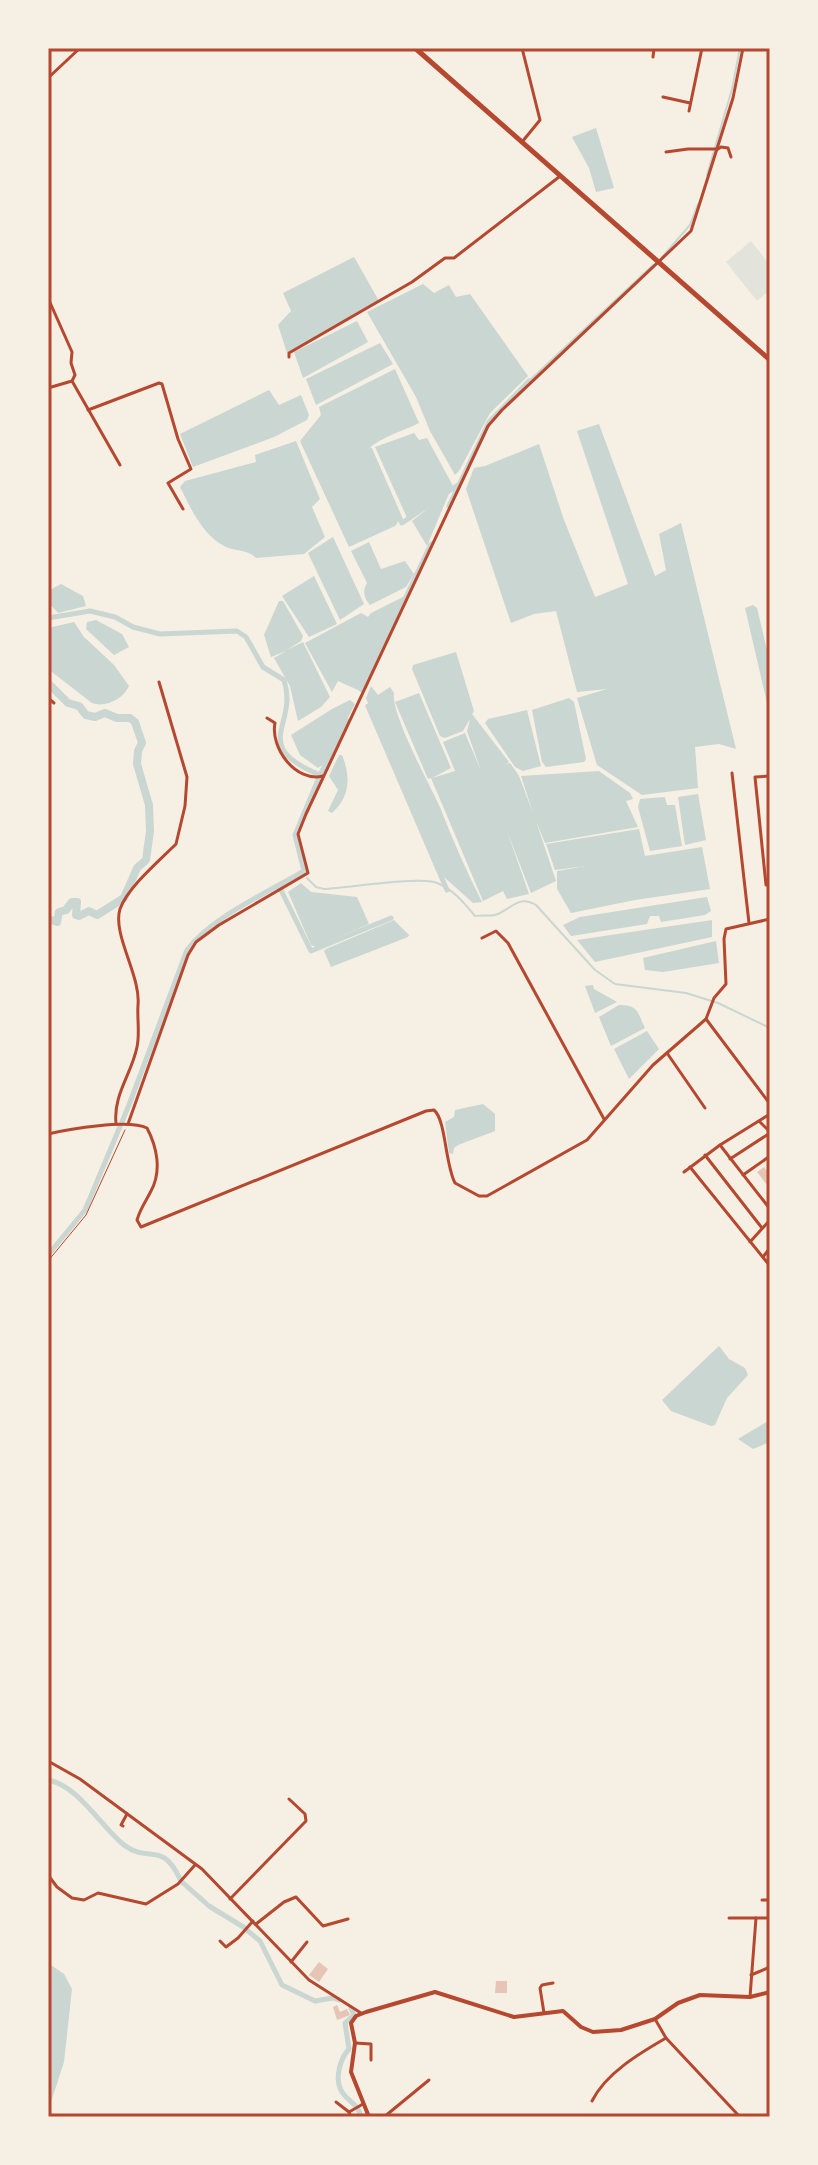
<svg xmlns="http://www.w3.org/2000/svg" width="818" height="2165" viewBox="0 0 818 2165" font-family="'Libre Baskerville',serif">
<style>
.green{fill:#e2e4dc}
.water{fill:#c9d6d2}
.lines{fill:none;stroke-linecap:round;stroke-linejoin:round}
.stream{stroke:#c9d6d2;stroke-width:2}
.canal{stroke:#c9d6d2;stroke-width:5}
.river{stroke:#c9d6d2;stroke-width:8}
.building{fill:#e6c5b7}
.path{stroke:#b5482f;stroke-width:1}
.minor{stroke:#b5482f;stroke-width:3}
.tertiary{stroke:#b5482f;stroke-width:4}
.primary{stroke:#b5482f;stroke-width:5}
.neatline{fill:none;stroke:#b5482f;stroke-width:3}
</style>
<rect width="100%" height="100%" fill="#f6efe4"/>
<path class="green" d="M751,241L770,265V290L757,301L726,262Z"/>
<g class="water">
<path d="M596,128L614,188L596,192L589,168L572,137Z"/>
<path d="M354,257L379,301L287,353L278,325L291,311L283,293Z"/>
<path d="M423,284L434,293L449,285L456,297L470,294L528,376L490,413L459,471L455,475L430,431L416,397L367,312Z"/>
<path d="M357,321L368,342L303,378L294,352Z"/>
<path d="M380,343L393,364L316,405L306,379Z"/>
<path d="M395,369L419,423C401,432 383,436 368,449L400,519L395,526L349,547L300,441L321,415L319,407Z"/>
<path d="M269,390L279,405L301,395L309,415L307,420L274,437L193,467L180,434Z"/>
<path d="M599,424L655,576L666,570L659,534L681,523L736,749L719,744L695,747L698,788L642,795L597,765L577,698L607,689L577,692L556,611L534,614L511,623L466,489L474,468L485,466L539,444L564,520L595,597L628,584L577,431Z"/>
<path d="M414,433L419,440L427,438L453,486L408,520L375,447Z"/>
<path d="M296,441L320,499L312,507L325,537L304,554L256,558C248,549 237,552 226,547C203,536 191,509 180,487L185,481L256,462L255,455Z"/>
<path d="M450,491L427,546L412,521Z"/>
<path d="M333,537L364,604L340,620L308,553Z"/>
<path d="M369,542L381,569L405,561L414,574L406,587L370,605C364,598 362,591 367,583L351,551Z"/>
<path d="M314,576L337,624L309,637L282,596Z"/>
<path d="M61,584L83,596L86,606L58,613L48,602V591Z"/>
<path d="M405,596L360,691L338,681L332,692L305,643L361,613L368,617L371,613Z"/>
<path d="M279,601H283L303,636L301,641L287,650L303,642L330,697L321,707L298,721L290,686L274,658L286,651L271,657L264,635Z"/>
<path d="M753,605L757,608L770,663V716L745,608Z"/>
<path d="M96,620L122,634L129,647L114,655L86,629L87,622Z"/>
<path d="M74,622L84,637L114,665L129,686C123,699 106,708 92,703L48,669V628Z"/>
<path d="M456,652L474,711L472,714L509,762L506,764L510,763L519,776L533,813L521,776L599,771L630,793L633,799L626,801L638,827L545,843L536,821L556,881L531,893L507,831L529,894L507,899L503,891L483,901L431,778L428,779L395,702L419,693L451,768L432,778L455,771L443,742L465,733L481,771L467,731L470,719L463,731L445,738L440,736L412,669L413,665Z"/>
<path d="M371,686L378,695L390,687L394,693C390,713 433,791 440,807C452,839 466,870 482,902L473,903L444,877L366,698Z"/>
<path d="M569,698L574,702L586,759L584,762L546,767L542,762L532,710Z"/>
<path d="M350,700L355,704L324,764L318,768L300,755L291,735L332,709Z"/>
<path d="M527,710L541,766L523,771L515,767L485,723L488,719Z"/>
<path d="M339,755H342C351,777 350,797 332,813L328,811L338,790L329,776Z"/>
<path d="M698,794L706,840L685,845L678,797Z"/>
<path d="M665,797L667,805H675L682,846L650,851L638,807L640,799Z"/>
<path d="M639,829L645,856L702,847L710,889L635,900L571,913L557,889V871L586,866L555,870L546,844Z"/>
<path d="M301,883L311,892L357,897L369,924L316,947L311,945L288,892Z"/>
<path d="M707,897L711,911L705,915L661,922L659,916H650L647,924L571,936L563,925L580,917Z"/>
<path d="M394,920L409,935L408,937L331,967L324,951L326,949Z"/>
<path d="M712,920V937L595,962L577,940Z"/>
<path d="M716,941L719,963L663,972L645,970L643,958Z"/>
<path d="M593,985L594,989L617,1002L595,1013L585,986Z"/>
<path d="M619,1005C639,1005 637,1012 645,1028L611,1046L599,1017Z"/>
<path d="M647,1031L659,1049L629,1079L614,1049Z"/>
<path d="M483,1104L495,1114V1131L458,1145L454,1148L453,1154L449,1153L445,1122L454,1117L455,1110Z"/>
<path d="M719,1346L729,1359L745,1368L748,1375L727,1398L715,1425L711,1426L671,1411L662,1400Z"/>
<path d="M770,1420V1442L753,1449L738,1439Z"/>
<path d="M48,1963L64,1974L72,1989L64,2062L50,2105V2117H48Z"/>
</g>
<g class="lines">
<g class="stream">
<path d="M707,175L732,89L740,48"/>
<path d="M662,257L690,225L698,204"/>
<path d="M529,381L653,265"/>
<path d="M307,878L316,887L324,889C349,888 419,876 437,883C453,889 465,904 475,916C481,915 489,916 495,915C511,910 518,894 536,905L595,970L615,984L686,993L718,1003L770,1028"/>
</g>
<g class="canal">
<path d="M370,450L402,523L458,485"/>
<path d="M449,506L489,422L529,381"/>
<path d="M48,618L90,611L115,617L133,627L160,634L237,631L246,637L263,667L284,680C299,726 248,745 320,775"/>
<path d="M362,690L431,544"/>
<path d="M368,706L447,890"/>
<path d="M279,886L311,951L391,918"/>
<path d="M48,1255L85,1210L129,1105L187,950C213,916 267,893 304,871L295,835L320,775L348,721"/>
<path d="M48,1780C78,1785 102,1828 124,1845C149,1864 162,1840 180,1879"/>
<path d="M182,1882L209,1906L245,1928"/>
<path d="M248,1931L260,1941L282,1985L315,2001L333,1998L339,2000"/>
<path d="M351,2008L354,2015L345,2023L349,2049C340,2059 334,2079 342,2092C349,2103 358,2103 361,2117"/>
</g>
<path class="river" d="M48,683L68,703L79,706L86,715L95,717L105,713L117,718H130L135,722L142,743L138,751L137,764L149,805L150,831L146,860L137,868L124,898L97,915L89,911L79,916L76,915L77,902H72L66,910L59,912L57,922L48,919"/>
</g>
<g class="building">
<path d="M764,1167L770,1175V1182L767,1185L757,1172Z"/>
<path d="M319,1962L328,1969L319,1982L309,1975Z"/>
<path d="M496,1981H507V1993H495Z"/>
<path d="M337,2005L340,2012L347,2009L350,2015L337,2020L333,2007Z"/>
</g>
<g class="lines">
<path class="path" d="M48,1261L86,1215L125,1130"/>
<g class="minor">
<path d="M522,48L540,120L522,142"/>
<path d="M653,57L654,48"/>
<path d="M48,78L80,48"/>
<path d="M663,97L690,103"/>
<path d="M689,111L702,48"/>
<path d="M666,152L688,149H718L721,147L728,148L731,157"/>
<path d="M48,298L72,352L71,363L75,375L72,381L48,388"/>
<path d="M289,357V353L412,282L445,258H454L559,177"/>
<path d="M72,381L120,465"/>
<path d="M88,410L159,383L162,384L178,439L191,469L168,483L183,509"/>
<path d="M48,698L54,703"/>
<path d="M267,718L275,723C270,748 296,783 323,776"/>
<path d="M732,773L749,923"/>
<path d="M770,776L755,777L766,885H770"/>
<path d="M770,919L726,929L724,939L726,984L714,998L706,1019L770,1104"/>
<path d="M482,938L496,931L508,943L604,1119"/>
<path d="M667,1053L705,1108"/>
<path d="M759,1121L770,1132"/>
<path d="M116,1123C113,1095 132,1073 137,1047C140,1034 137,1018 138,1005C141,976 112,934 120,909C128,887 159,861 176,844L185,806L187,777L159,682"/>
<path d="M128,1124L188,955L196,942L219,925L308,873L298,834L306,814L488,426L502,410L691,231L733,98L743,48"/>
<path d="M48,1134C69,1129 129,1119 147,1128C157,1147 162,1171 151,1191C146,1201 140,1209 137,1220L141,1227L426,1111L434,1110C446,1120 445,1164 455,1183L479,1196H487L587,1140L653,1065L706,1019"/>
<path d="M720,1145L770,1209"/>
<path d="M705,1155L762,1228"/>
<path d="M730,1159L770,1133"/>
<path d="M690,1167L770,1266"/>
<path d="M684,1172L720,1145L770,1114"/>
<path d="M743,1175L770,1156"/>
<path d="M750,1242L770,1220"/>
<path d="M763,1257L770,1248"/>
<path d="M48,1761L80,1779L202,1869L309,1980L361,2013"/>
<path d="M123,1826L121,1825L127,1814"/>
<path d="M48,1875L57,1887L72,1898L84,1900L98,1893L146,1904L178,1884L195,1865"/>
<path d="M230,1899L306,1821L305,1814L289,1799"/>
<path d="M762,1900H770"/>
<path d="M729,1918H770"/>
<path d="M256,1924L284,1902L296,1897L323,1926L348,1919"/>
<path d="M220,1941L226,1947L238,1938L253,1921"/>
<path d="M291,1962L307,1942"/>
<path d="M751,1975L770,1967"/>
<path d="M750,1997L756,1918"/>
<path d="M544,2013L540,1988L542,1985L553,1983"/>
<path d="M655,2019L666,2038L740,2117"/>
<path d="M355,2043L371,2044V2060"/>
<path d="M592,2101C606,2073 640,2053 666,2038"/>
<path d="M336,2102L349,2112"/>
<path d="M351,2117L349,2112L363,2104"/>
<path d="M384,2117L429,2080"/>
</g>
<path class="tertiary" d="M369,2117L351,2072L355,2043L351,2023L356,2016L366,2012L435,1992L514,2017L563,2011L581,2027L593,2032L621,2030L655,2019L678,2003L700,1995L750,1997L770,1992"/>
<path class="primary" d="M415,48L770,360"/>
</g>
<rect width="818" height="2165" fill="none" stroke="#f6efe4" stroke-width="100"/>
<rect x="50" y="50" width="718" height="2065" class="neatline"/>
</svg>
